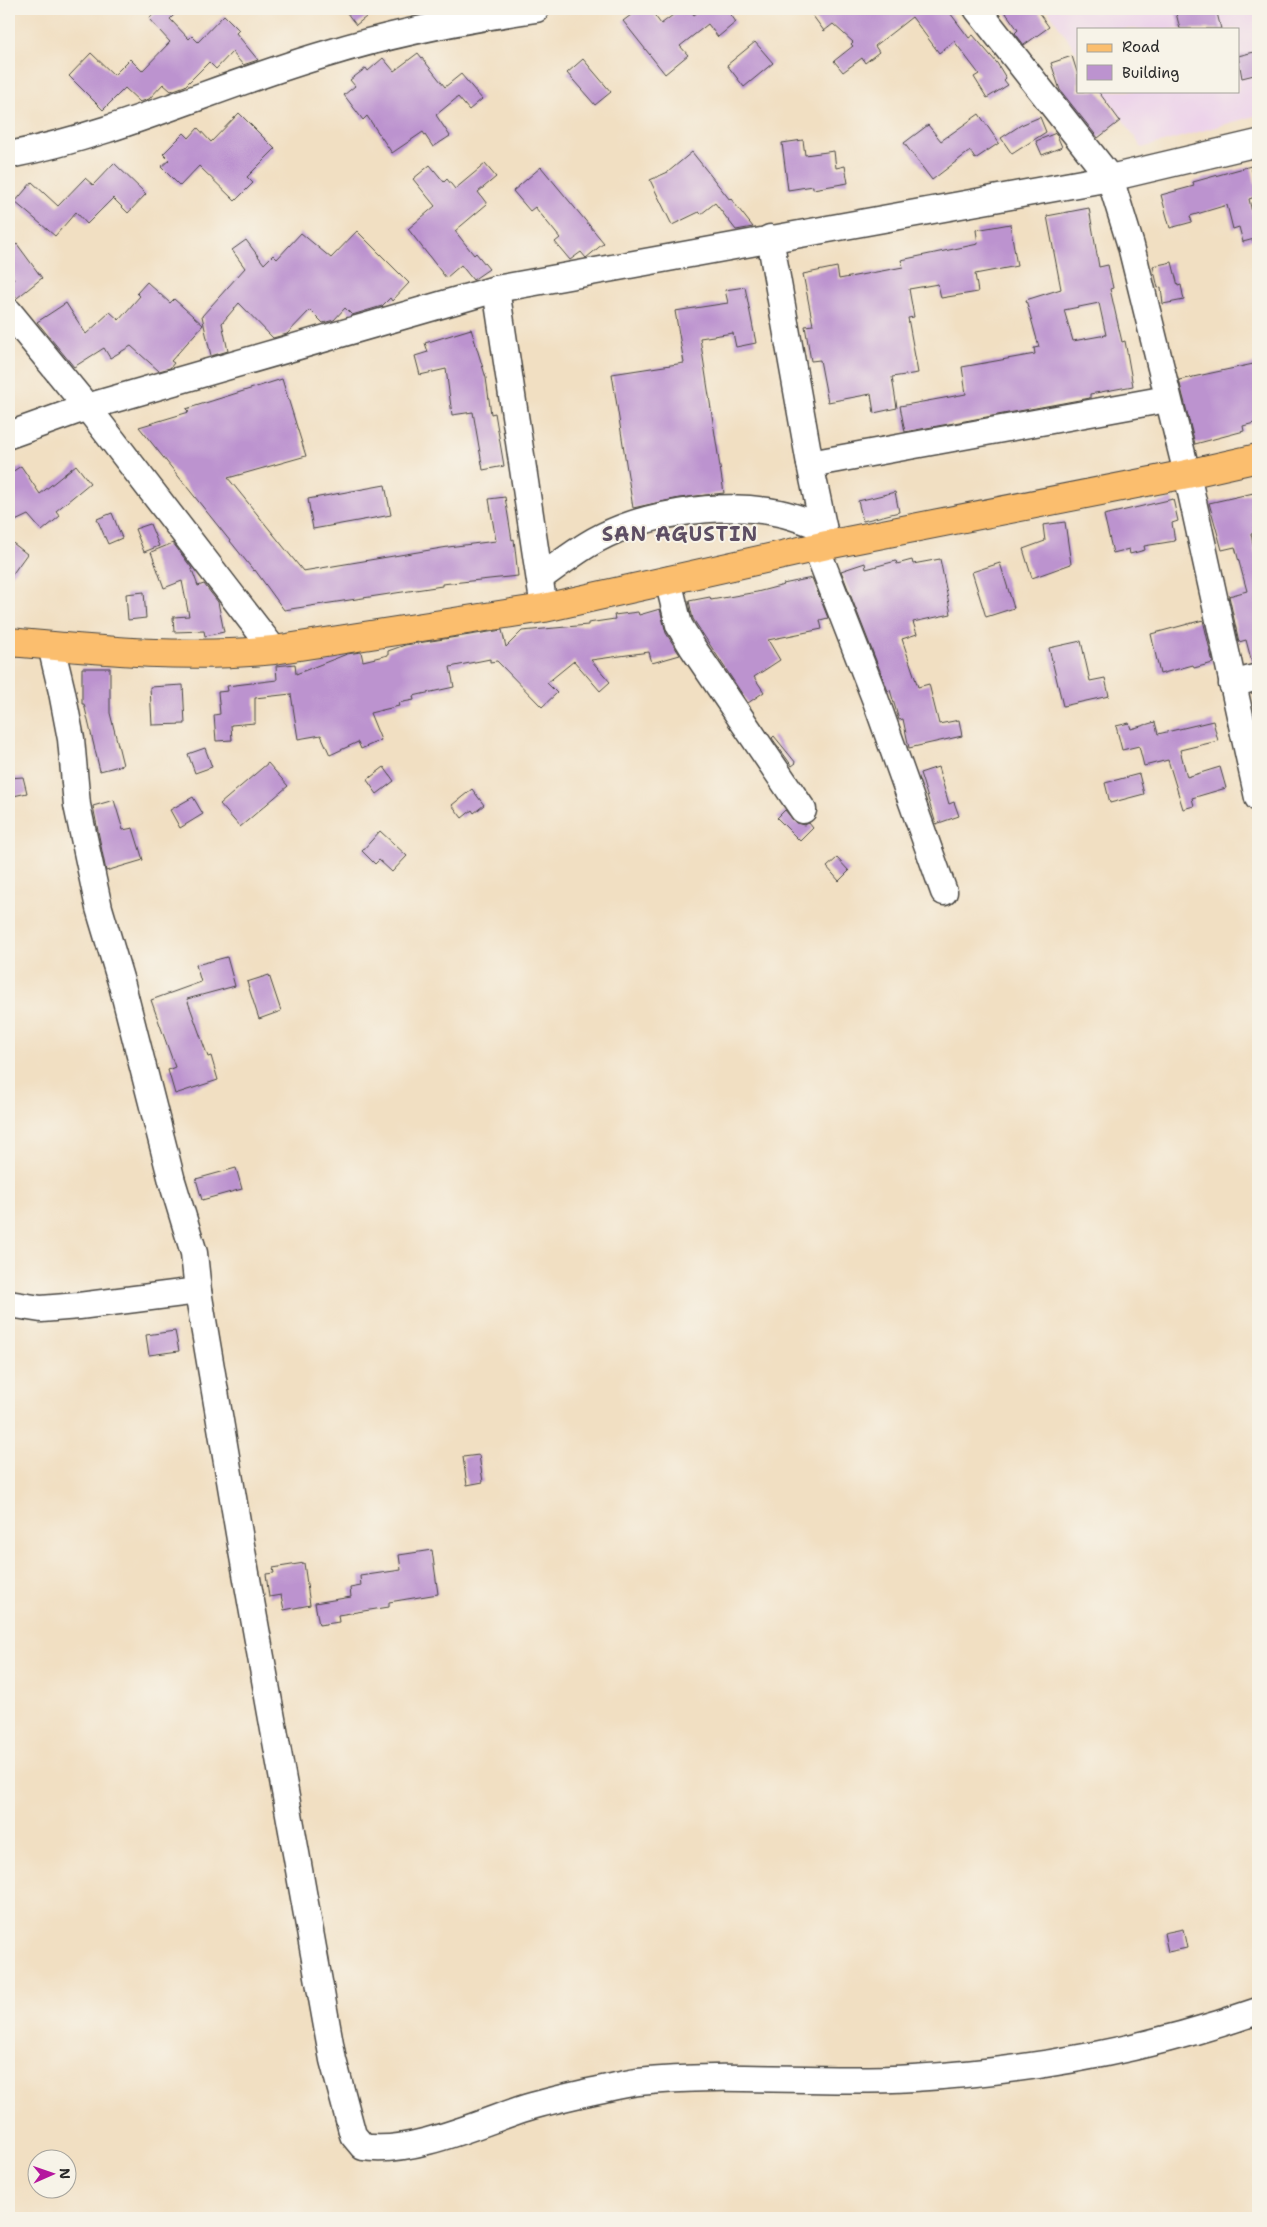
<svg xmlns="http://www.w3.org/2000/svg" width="1267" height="2227" viewBox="0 0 1267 2227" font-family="'Shantell Sans',sans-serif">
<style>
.built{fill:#ecd1ea}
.building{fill:#bc93cf;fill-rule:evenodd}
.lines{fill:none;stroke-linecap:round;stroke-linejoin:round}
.minor-casing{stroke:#494642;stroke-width:29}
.major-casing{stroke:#494642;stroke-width:30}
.minor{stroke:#fff;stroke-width:26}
.major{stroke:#fbbe6e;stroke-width:28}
.labels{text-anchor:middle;stroke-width:4;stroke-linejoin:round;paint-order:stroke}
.district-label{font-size:20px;font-weight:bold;letter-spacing:1px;fill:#5e4f64;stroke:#f7f3e8}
</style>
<rect width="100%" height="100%" fill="#f7f3e8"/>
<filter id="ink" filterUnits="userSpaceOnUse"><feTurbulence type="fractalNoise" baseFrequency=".02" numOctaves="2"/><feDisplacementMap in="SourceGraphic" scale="10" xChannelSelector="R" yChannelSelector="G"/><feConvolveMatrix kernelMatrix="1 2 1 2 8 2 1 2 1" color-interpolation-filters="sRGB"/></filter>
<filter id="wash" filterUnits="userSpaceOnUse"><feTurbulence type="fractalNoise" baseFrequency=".0096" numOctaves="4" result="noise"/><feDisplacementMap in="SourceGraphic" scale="20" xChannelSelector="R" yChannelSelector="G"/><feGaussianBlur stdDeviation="1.12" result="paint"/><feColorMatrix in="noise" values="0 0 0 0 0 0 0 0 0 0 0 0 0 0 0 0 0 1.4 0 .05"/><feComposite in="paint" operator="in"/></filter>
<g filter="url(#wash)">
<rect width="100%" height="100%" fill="#f1dfc2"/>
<path class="built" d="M1047,9H1258V115L1142,148L1103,91H1238V29H1078V54Z"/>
<g id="blocks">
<g class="building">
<path d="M158,9H180L170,19L189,39L192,36L198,42L224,15L239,30L236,33L258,60L243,65L232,52L216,69L209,62L185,86L171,91L163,84L149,99L140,102L125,88L103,110L69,76L91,53L114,75L130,59L142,71L170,42L149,19Z"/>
<path d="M344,9H376L356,25Z"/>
<path d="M639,9H650L661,24L681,9H689L694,15L698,12L695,9H727L736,22L718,37L708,24L680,46L688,55L665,74L623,21Z"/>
<path d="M808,9H947L969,38L973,35L997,63L1006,78L1004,80L1008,85L987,98L974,77L979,74L954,41L939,53L912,17L875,46L879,52L865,63L862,58L843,72L834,61L853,46L851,44L853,42L833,24L824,31Z"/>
<path d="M1003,9H1036L1049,27L1024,45L1015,33L1018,30Z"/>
<path d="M1175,9H1216L1221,29H1180Z"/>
<path d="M755,42L773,63L744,87L727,65Z"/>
<path d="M1258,51V74L1242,78L1238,56Z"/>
<path d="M418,53L445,87L461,74L482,99L469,110L458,97L436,115L450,136L433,147L423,132L392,153L367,116L363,120L344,95L355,86L350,80L366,68L368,71L383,58L394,71Z"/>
<path d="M1072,56L1078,75V91H1098L1120,121L1098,138L1060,90L1051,63Z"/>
<path d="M583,59L611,92L595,105L567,73Z"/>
<path d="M239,113L275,149L247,177L253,183L235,201L199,166L180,186L161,167L169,160L163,154L184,133L189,138L198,128L211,142Z"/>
<path d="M979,114L999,143L975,159L970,151L932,180L904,143L928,125L941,141Z"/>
<path d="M1040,117L1046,132L1012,154L1001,138L1021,125Z"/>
<path d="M1056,133L1062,147L1042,155L1036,141Z"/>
<path d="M803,140L805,155L834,151L836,168L845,166L848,183L813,189V186L788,190L782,143Z"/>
<path d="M692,152L730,200L731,199L753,227L736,230L715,203L701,214L699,212L672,225L650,180L668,172Z"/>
<path d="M114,163L146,194L128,213L113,198L87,224L76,212L55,236L15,202L32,182L58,206L85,178L93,185Z"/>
<path d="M485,164L496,177L478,192L487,204L455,231L474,255L476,253L489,269L473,280L461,265L446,278L408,229L435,206L413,179L430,165L444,182L447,179L455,189Z"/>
<path d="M1251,166L1258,196L1249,199L1258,238L1243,242L1239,227L1233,229L1227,205L1190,216L1192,222L1170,228L1161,195L1194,186L1193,182Z"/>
<path d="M541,167L604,243L586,258L581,252L570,260L555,242L560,238L535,207L530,211L513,191Z"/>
<path d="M1089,208L1099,267L1108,265L1113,288L1110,289L1122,342L1125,341L1133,386L1090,394V398L905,432L900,406L966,394L962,367L1035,354L1034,348L1039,347L1026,300L1061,289L1047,216ZM1099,303L1106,335L1073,341L1064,310Z"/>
<path d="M1010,224L1017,266L975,274L978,292L941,298L938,284L909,289L914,317L908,318L918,373L892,377L897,408L874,413L871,394L828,402L820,360L811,361L805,326L813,325L803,274L837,267L839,279L903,267L901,260L978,244L976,230Z"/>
<path d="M357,231L409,283L392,301L390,298L382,306L352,315L345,308L334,320L323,323L310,310L287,334L273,338L239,303L222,323L228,351L211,356L202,316L245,268L232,250L246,240L264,264L273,255L277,259L301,233L331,258Z"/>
<path d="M17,244L42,278L17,298L9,287V283L14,279L9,272V250Z"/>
<path d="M1172,262L1178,286L1181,285L1184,300L1163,304L1161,287L1158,288L1153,266Z"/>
<path d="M147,282L170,303L174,299L203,325L171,361L174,363L170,368L159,371L131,346L110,358L104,348L74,367L37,322L66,303L86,334L110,312L119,320L140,296L137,293Z"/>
<path d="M745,287L756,343L736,347L733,333L700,338L724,493L679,498L633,508L612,374L684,363L675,311L728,303L725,290Z"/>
<path d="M471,329L486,378L491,414L495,413L504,466L483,470L473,412L452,415L446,369L420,375L415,356L428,352L425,343Z"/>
<path d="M1258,363V422L1243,426L1244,431L1195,444L1179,380Z"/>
<path d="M282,379L306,456L228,478L303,571L448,547L496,541L489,499L505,497L512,540L514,539L518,576L442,584V586L284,610L255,570L254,571L139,427L189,412L186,409Z"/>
<path d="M76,465L90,483L56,511L60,516L42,531L28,515L9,524V474L21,466L40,494Z"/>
<path d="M385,485L391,515L313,529L308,499Z"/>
<path d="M895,492L899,512L863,521L858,501Z"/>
<path d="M1258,492V533L1251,534L1258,568V662L1252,663L1246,640L1239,642L1229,596L1247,591L1235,547L1222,550L1209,503Z"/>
<path d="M1173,499L1178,521L1172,523L1175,541L1144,546L1145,550L1130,554L1129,549L1113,553L1104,515Z"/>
<path d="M112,513L122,538L108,544L97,519Z"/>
<path d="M1065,522L1071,564L1032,578L1023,549L1045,541L1043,525Z"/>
<path d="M150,524L159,546L144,552L135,529Z"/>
<path d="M9,540L27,554L9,579Z"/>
<path d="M173,543L191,567L198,586L204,584L218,602L224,632L205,636L204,631L174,632L173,617L189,616L182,581L164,588L151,552Z"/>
<path d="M940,559L951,614L913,622L917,634L902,639L918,687L929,684L939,724L959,720L962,736L909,748L903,719L899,720L890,690L888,691L841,571L865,563L866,569L896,561L897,564L912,560L913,564Z"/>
<path d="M1000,563L1014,608L986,617L972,572Z"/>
<path d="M812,578L828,618L820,620L822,629L768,640L780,660L754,677L764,692L748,703L693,619L689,601L710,597L711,600L757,592L784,585L783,584Z"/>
<path d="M144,592L146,618L128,620L126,594Z"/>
<path d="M660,609L666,633L680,655L652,663L649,652L591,660L610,682L600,691L574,661L547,683L557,693L542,707L497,661L490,662V659L450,667L454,687L413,696L414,700L398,703L399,706L370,713L381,740L361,749L358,742L330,755L321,735L298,739L291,694L255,698V723L231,725L232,740L216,741L214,715L220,714L218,692L228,691L227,686L277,680L276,666L295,664L296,674L347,654L361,652L363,661L388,655V651L405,645L502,630L506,647L522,631L588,625V623L615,619L614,615L638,612L639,615Z"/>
<path d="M1203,620L1213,663L1194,668L1193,665L1160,674L1151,634Z"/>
<path d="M1081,641L1090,681L1105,678L1109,696L1063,706L1049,648Z"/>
<path d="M82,668H110V713L123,765L100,771L84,704H82Z"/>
<path d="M183,685L185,724L152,725L150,687Z"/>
<path d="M1213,721L1218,741L1180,750L1187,777L1220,767L1226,788L1192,798L1194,806L1183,809L1168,760L1144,766L1139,746L1122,750L1116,726L1129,723L1131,729L1155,722L1158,734Z"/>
<path d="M774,736L796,763L792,766L772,738Z"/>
<path d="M205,748L212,767L195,773L188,754Z"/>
<path d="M268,763L288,786L240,827L220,804Z"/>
<path d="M384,767L394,781L377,794L367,780Z"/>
<path d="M938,767L949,804L954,802L959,816L936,824L920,773Z"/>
<path d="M1139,774L1144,794L1110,803L1105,783Z"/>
<path d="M23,777L27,793L9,797V778Z"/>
<path d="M472,789L484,805L474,813L472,810L462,818L452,805Z"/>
<path d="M193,797L203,814L180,828L170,810Z"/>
<path d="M114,800L123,830L133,828L143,860L106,871L93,806Z"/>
<path d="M785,810L796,823L804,825L809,823L813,828L800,841L777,818Z"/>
<path d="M380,831L407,856L392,872L379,860L375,864L362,851Z"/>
<path d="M837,858L849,871L839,881L827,867Z"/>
<path d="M227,957L235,986L187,999L208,1057L211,1056L218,1080L175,1094L168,1070L175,1067L151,1000L201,982L196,965Z"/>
<path d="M269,975L281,1011L259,1019L247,982Z"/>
<path d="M236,1168L242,1189L202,1200L196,1179Z"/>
<path d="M175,1331L179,1351L149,1355L146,1335Z"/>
<path d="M479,1455L483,1482L467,1485L463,1457Z"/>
<path d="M432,1550L438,1594L389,1602V1607L338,1615L339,1622L319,1625L315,1603L351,1597L350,1588L361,1586L360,1576L401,1570L399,1555Z"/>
<path d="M304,1563L310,1605L284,1610L281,1595L269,1597L266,1574L274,1573L273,1568Z"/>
<path d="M1183,1929L1187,1948L1168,1952L1164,1933Z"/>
</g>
</g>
</g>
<g filter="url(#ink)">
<use href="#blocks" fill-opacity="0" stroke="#494642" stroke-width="1"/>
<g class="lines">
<defs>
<g id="minor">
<path d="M977,9L1110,178L1131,246L1187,474L1258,798"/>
<path d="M9,155C118,134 219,85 326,54C394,33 466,19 536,9"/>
<path d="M770,238L810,464L827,545"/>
<path d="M496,289L544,608"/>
<path d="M9,312L87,407L274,650"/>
<path d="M9,435L87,407L496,289L1110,178L1258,143"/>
<path d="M810,464L1167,399"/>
<path d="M816,547L876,701L944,892"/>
<path d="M540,578C555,567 571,555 587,545C639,513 720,501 779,513C794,516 808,522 823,527"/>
<path d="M668,580L679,625L693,648L803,810"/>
<path d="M51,646L62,692L71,739L77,805L99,908L122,985L172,1181L194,1253L198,1291L242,1551L333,2060L353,2135L363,2147C409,2155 478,2124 522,2109C544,2102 567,2097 589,2092C605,2089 622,2084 638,2082C730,2072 822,2084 913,2078C1031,2071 1147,2050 1258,2011"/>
<path d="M1232,684L1258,677"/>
<path d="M9,1304L41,1309L79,1306L198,1291"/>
</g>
<path id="major" d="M9,642C97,650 186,659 274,650L544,608L827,545L1187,474L1258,458"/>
</defs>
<use href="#minor" class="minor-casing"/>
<use href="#major" class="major-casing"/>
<use href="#minor" class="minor"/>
<use href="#major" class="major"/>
</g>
</g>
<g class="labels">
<g class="district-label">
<text x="680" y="541">SAN AGUSTIN</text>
</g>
</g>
<rect width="1267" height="2227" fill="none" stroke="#f7f3e8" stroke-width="30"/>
<rect x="1077" y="28" width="162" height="65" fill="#f7f3e8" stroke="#a5a39c"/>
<rect x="1087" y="44" width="25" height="8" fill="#fbbe6e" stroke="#a5a39c"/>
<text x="1122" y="52" font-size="15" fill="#2b2b2b">Road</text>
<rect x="1087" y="65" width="25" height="15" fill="#bc93cf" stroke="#a5a39c"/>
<text x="1122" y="78" font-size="15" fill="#2b2b2b">Building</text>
<g transform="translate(52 2174) rotate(88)"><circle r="24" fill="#f7f3e8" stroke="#a5a39c"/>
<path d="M0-4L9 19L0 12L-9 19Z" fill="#b5179e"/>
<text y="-8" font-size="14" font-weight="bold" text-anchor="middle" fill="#2b2b2b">N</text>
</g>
</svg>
